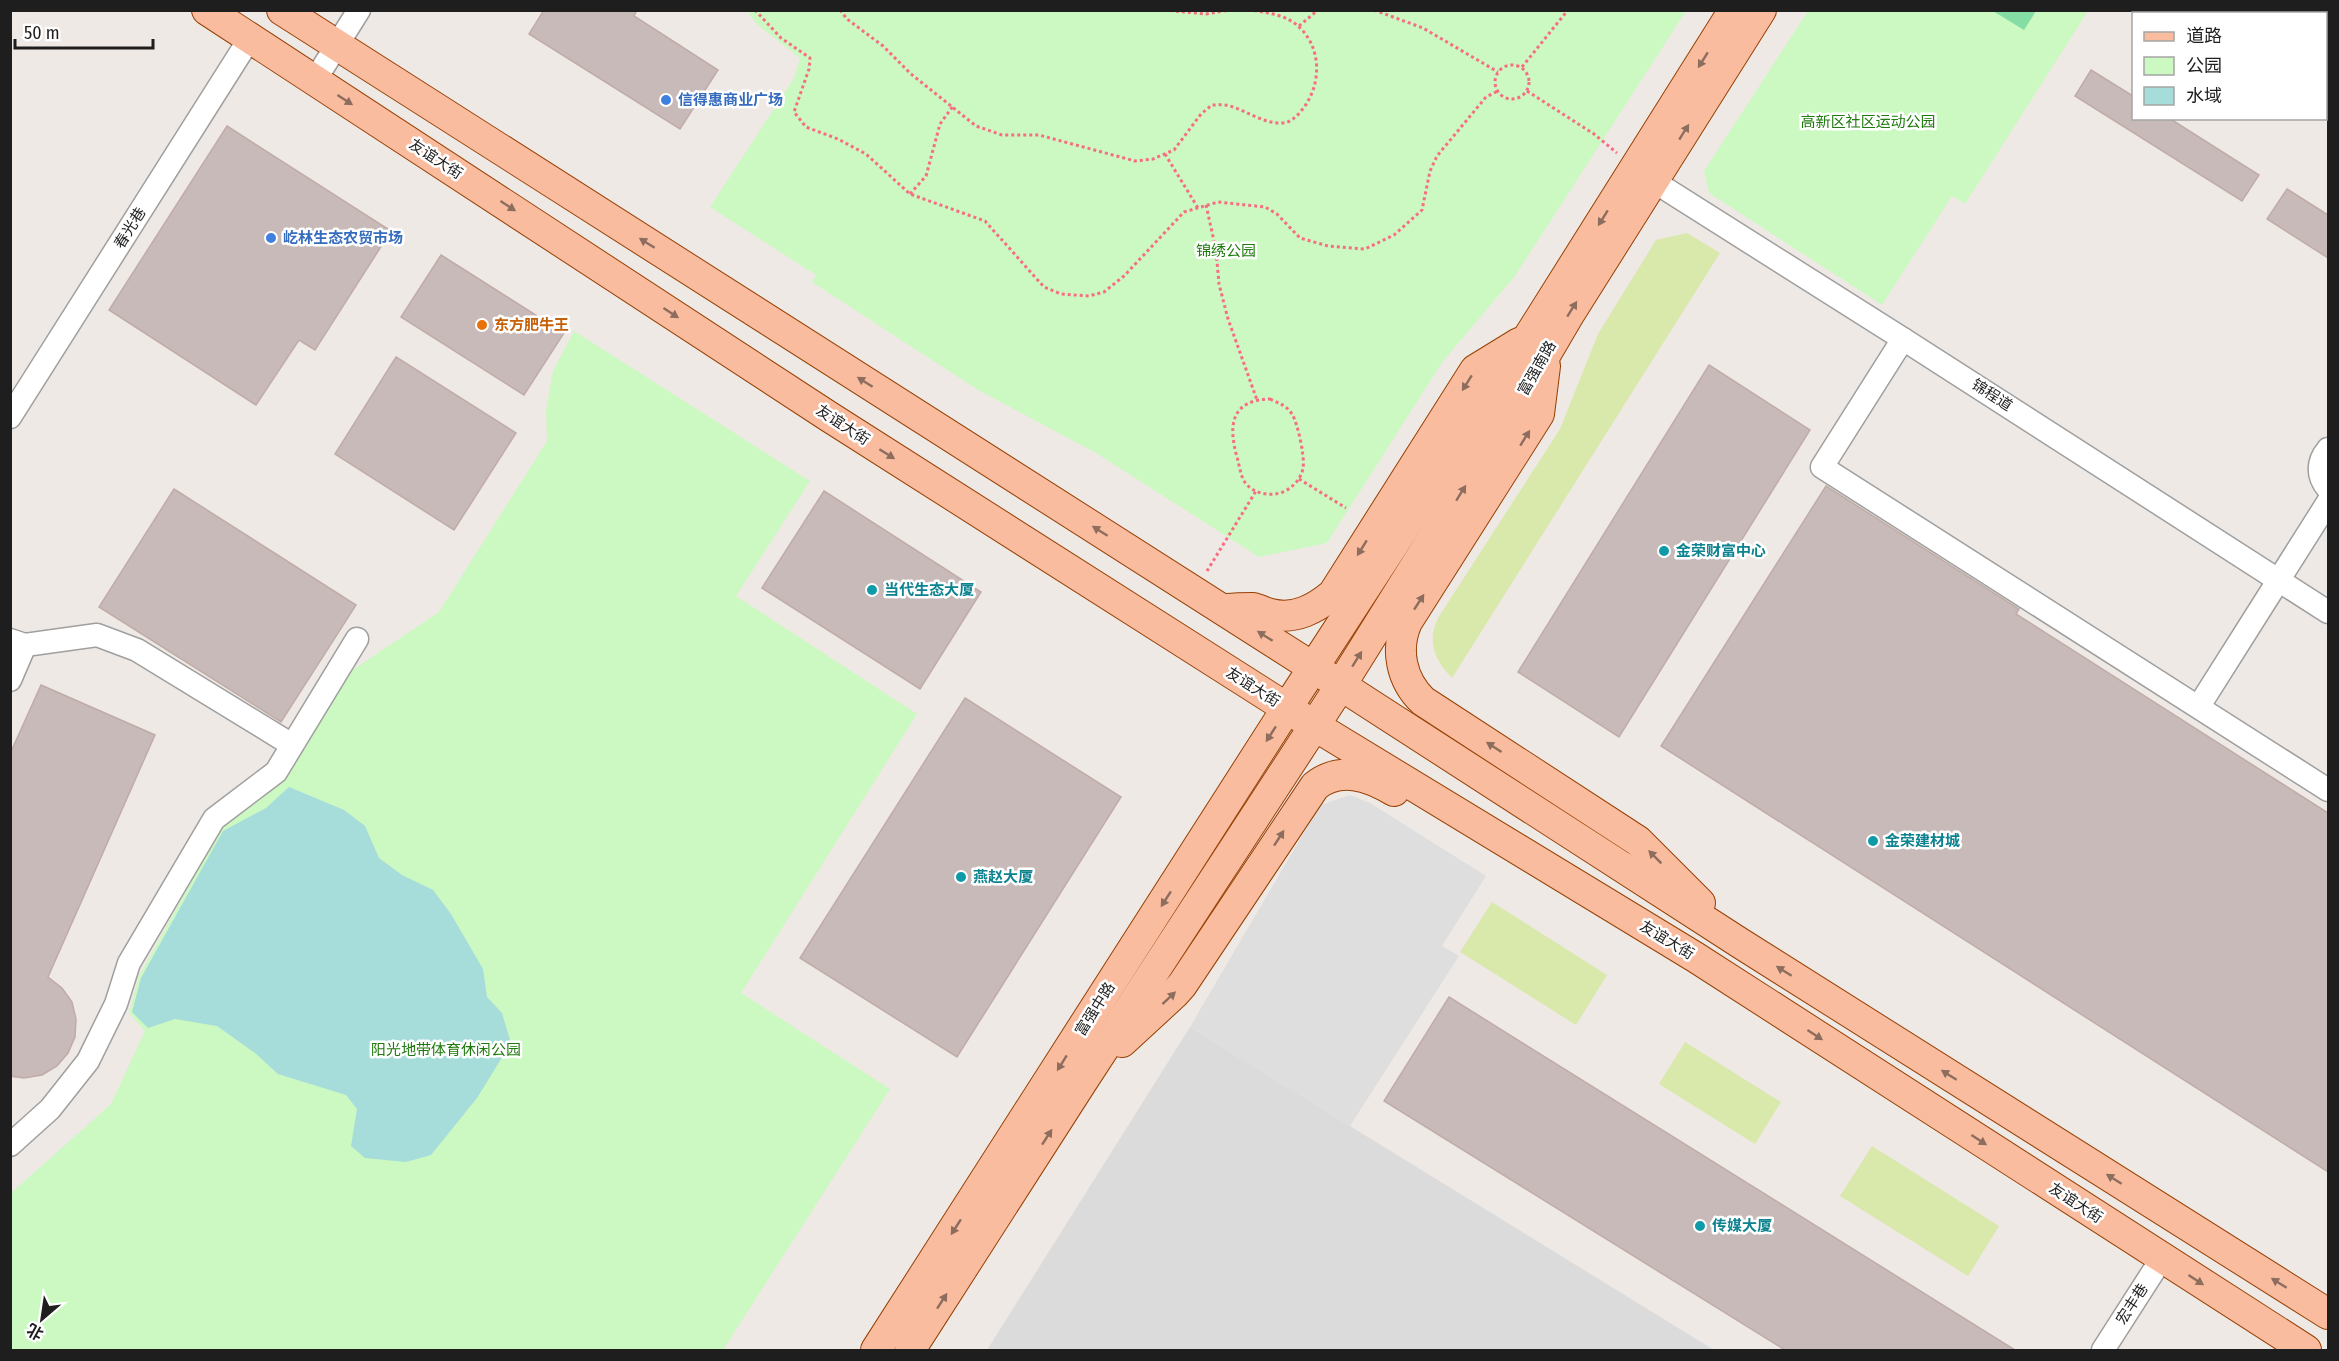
<svg xmlns="http://www.w3.org/2000/svg" width="2339" height="1361" viewBox="0 0 2339 1361" font-family="'Fira Sans Condensed','Noto Sans SC',sans-serif">
<style>
.residential{fill:#dcdbdc}
.grass{fill:#d9e8ab}
.park{fill:#ccf8c2}
.pitch{fill:#84dda4}
.parking{fill:#dedede}
.water{fill:#a6dcda}
.building{fill:#c7bab8;stroke:#c0aca7;stroke-width:1.5}
.lines{fill:none;stroke-linecap:round;stroke-linejoin:round}
.minor-casing{stroke:#9f9f9f;stroke-width:25}
.major-casing{stroke:#964003;stroke-width:32}
.path{stroke:#f76e82;stroke-width:3;stroke-dasharray:3 3;stroke-linecap:butt}
.minor{stroke:#fff;stroke-width:22}
.major{stroke:#fabc9f;stroke-width:30}
.oneway{fill:#8c6d5e}
.shop-dot{fill:#3f7fe0;stroke:#fff;stroke-width:2}
.food-dot{fill:#e8710a;stroke:#fff;stroke-width:2}
.culture-dot{fill:#0f9aa8;stroke:#fff;stroke-width:2}
.labels{text-anchor:middle;stroke-width:5;stroke-linejoin:round;paint-order:stroke}
.shop-label{font-size:15px;font-weight:bold;fill:#366cbe;stroke:#fff;text-anchor:start}
.park-label{font-size:15px;fill:#207b0e;stroke:#fff}
.street-label{font-size:15px;fill:#1e1e1e;stroke:#fff}
.food-label{font-size:15px;font-weight:bold;fill:#c56008;stroke:#fff;text-anchor:start}
.culture-label{font-size:15px;font-weight:bold;fill:#0d838f;stroke:#fff;text-anchor:start}
</style>
<rect width="100%" height="100%" fill="#efe9e5"/>
<path class="residential" d="M1190,1027L1350,1126L1714,1350H987Z"/>
<g class="grass">
<path d="M1687,233L1720,253L1452,678C1434,660 1427,641 1438,618L1560,429L1598,334L1656,240Z"/>
<path d="M1492,902L1607,975L1576,1025L1460,952Z"/>
<path d="M1685,1042L1781,1102L1755,1144L1659,1084Z"/>
<path d="M1872,1146L1999,1226L1968,1276L1840,1196Z"/>
</g>
<g class="park">
<path d="M747,11H1686L1515,276L1443,361L1327,543L1259,557L1096,453L978,390L812,282L816,275L710,207L794,78L800,58L758,25Z"/>
<path d="M1808,11H2088L1965,204L1952,196L1882,305L1709,193L1704,171Z"/>
<path d="M574,331L810,481L736,596L917,714L741,993L890,1089L723,1350H11L10,1194L111,1104L145,1031L129,1013L139,976L221,828L281,780L345,675L439,612L547,441L546,410L553,371Z"/>
</g>
<path class="pitch" d="M1993,11H2036L2024,30Z"/>
<path class="parking" d="M1350,795L1370,803L1486,876L1442,946L1459,956L1350,1126L1190,1027L1320,805Z"/>
<path class="water" d="M289,787L344,810L365,826L379,858L402,875L433,890L451,914L483,969L487,997L502,1013L511,1043L477,1098L431,1155L406,1162L365,1158L351,1146L357,1109L346,1095L278,1074L255,1053L217,1026L175,1019L148,1028L132,1012L141,978L223,831L266,808Z"/>
<g class="building">
<path d="M544,10H637L634,16L718,70L680,129L529,34Z"/>
<path d="M2091,70L2133,96V118H2169L2259,175L2242,201L2075,96Z"/>
<path d="M227,126L391,231L315,350L299,340L256,405L109,310Z"/>
<path d="M2287,189L2328,215V258L2267,219Z"/>
<path d="M441,255L564,333L524,395L401,317Z"/>
<path d="M396,357L516,433L454,530L335,454Z"/>
<path d="M1709,365L1810,430L1619,737L1518,672Z"/>
<path d="M1826,486L2019,609L2016,614L2328,813V1172L1661,746Z"/>
<path d="M174,489L356,605L281,722L99,607Z"/>
<path d="M824,491L981,592L920,689L762,588Z"/>
<path d="M41,685L155,735L48,977L62,988L72,1002L76,1019L75,1037L68,1053L57,1066L42,1075L24,1078L10,1076V754Z"/>
<path d="M965,698L1121,797L957,1057L800,958Z"/>
<path d="M1449,997L2015,1350H1785L1384,1101Z"/>
</g>
<g class="lines">
<defs>
<g id="minor">
<path d="M315,80L359,10"/>
<path d="M1639,172L1903,339L2328,612"/>
<path d="M1903,339L1822,467L2328,790"/>
<path d="M10,417L250,38"/>
<path d="M2328,449C2317,462 2317,476 2328,489"/>
<path d="M10,640L25,645L97,635L137,650L292,745"/>
<path d="M10,680L25,645"/>
<path d="M2199,706L2328,502"/>
<path d="M10,1145L50,1109L88,1061L116,1004L129,963L214,819L276,772L357,639"/>
<path d="M2103,1350L2162,1258"/>
</g>
<g id="major">
<path d="M207,10L828,416L1315,726L1695,957L2306,1350"/>
<path d="M282,10L1314,668L1740,943L2328,1314"/>
<path d="M1545,366L1539,414L1407,622C1395,649 1401,680 1423,701L1638,841L1700,903"/>
<path d="M1228,609C1236,608 1245,608 1253,608C1259,609 1265,613 1271,614C1295,620 1315,609 1333,594L1475,370L1519,343"/>
<path d="M1122,1042L1174,994L1182,985L1315,786C1340,766 1369,776 1394,791"/>
<path d="M876,1350L1287,708L1529,336L1734,10"/>
<path d="M910,1350L1082,1082L1341,685L1516,405L1570,313L1761,10"/>
</g>
</defs>
<use href="#minor" class="minor-casing"/>
<use href="#major" class="major-casing"/>
<g class="path">
<path d="M755,10L781,38L810,58L809,69L794,112L806,127L838,139L866,154L910,194L985,221L1044,287L1061,294L1089,296L1104,292L1124,276L1184,212L1218,202L1265,207L1277,214L1300,238L1328,246L1365,249L1394,235L1422,210L1430,171L1437,156L1486,97L1498,91"/>
<path d="M840,10L847,19L883,46L911,74L976,126L1002,135H1039L1135,161L1153,159L1174,150L1201,114L1212,105C1218,105 1224,104 1230,106C1247,111 1264,124 1282,123C1290,123 1296,117 1301,111C1321,88 1323,50 1300,28C1288,15 1266,12 1249,10"/>
<path d="M1164,10L1206,14L1229,10"/>
<path d="M1374,10L1423,28L1498,72"/>
<path d="M1299,26L1318,10"/>
<circle cx="1512" cy="82" r="17"/>
<path d="M1522,67L1568,10"/>
<path d="M1527,91L1594,134L1617,153"/>
<path d="M1165,154L1198,208"/>
<path d="M910,194L926,176L940,124L953,106"/>
<path d="M1206,205L1216,250L1219,284L1228,319L1257,400"/>
<path d="M1270,399C1279,403 1287,406 1292,414C1298,424 1305,457 1303,468C1302,475 1297,483 1291,487C1278,499 1251,496 1243,479C1240,472 1239,464 1237,457C1228,425 1231,400 1270,399Z"/>
<path d="M1299,479L1346,508"/>
<path d="M1207,571L1256,491"/>
</g>
<use href="#minor" class="minor"/>
<use href="#major" class="major"/>
</g>
<defs><path id="oneway-solid" d="M-6-.8H1V-3.2L6.5 0L1 3.2V.8H-6Z" transform="scale(1.5)"/></defs>
<g class="oneway">
<use href="#oneway-solid" transform="translate(1703 60) rotate(122)"/>
<use href="#oneway-solid" transform="translate(345 100) rotate(33)"/>
<use href="#oneway-solid" transform="translate(1684 132) rotate(-58)"/>
<use href="#oneway-solid" transform="translate(508 206) rotate(33)"/>
<use href="#oneway-solid" transform="translate(1603 218) rotate(122)"/>
<use href="#oneway-solid" transform="translate(647 243) rotate(-148)"/>
<use href="#oneway-solid" transform="translate(1572 309) rotate(-58)"/>
<use href="#oneway-solid" transform="translate(671 313) rotate(33)"/>
<use href="#oneway-solid" transform="translate(865 382) rotate(-148)"/>
<use href="#oneway-solid" transform="translate(1467 383) rotate(122)"/>
<use href="#oneway-solid" transform="translate(1525 438) rotate(-58)"/>
<use href="#oneway-solid" transform="translate(887 454) rotate(32)"/>
<use href="#oneway-solid" transform="translate(1461 493) rotate(-58)"/>
<use href="#oneway-solid" transform="translate(1100 531) rotate(-148)"/>
<use href="#oneway-solid" transform="translate(1362 548) rotate(122)"/>
<use href="#oneway-solid" transform="translate(1419 602) rotate(-57)"/>
<use href="#oneway-solid" transform="translate(1265 636) rotate(-148)"/>
<use href="#oneway-solid" transform="translate(1357 659) rotate(-58)"/>
<use href="#oneway-solid" transform="translate(1271 734) rotate(123)"/>
<use href="#oneway-solid" transform="translate(1494 747) rotate(-147)"/>
<use href="#oneway-solid" transform="translate(1279 838) rotate(-57)"/>
<use href="#oneway-solid" transform="translate(1655 857) rotate(-135)"/>
<use href="#oneway-solid" transform="translate(1166 899) rotate(123)"/>
<use href="#oneway-solid" transform="translate(1784 971) rotate(-148)"/>
<use href="#oneway-solid" transform="translate(1169 998) rotate(-43)"/>
<use href="#oneway-solid" transform="translate(1815 1035) rotate(33)"/>
<use href="#oneway-solid" transform="translate(1062 1063) rotate(122)"/>
<use href="#oneway-solid" transform="translate(1949 1075) rotate(-148)"/>
<use href="#oneway-solid" transform="translate(1047 1137) rotate(-57)"/>
<use href="#oneway-solid" transform="translate(1979 1140) rotate(33)"/>
<use href="#oneway-solid" transform="translate(2114 1179) rotate(-148)"/>
<use href="#oneway-solid" transform="translate(956 1227) rotate(123)"/>
<use href="#oneway-solid" transform="translate(2196 1280) rotate(33)"/>
<use href="#oneway-solid" transform="translate(2279 1283) rotate(-148)"/>
<use href="#oneway-solid" transform="translate(942 1301) rotate(-57)"/>
</g>
<g class="shop-dot">
<circle cx="666" cy="100" r="6"/>
<circle cx="271" cy="238" r="6"/>
</g>
<circle class="food-dot" cx="482" cy="325" r="6"/>
<g class="culture-dot">
<circle cx="1664" cy="551" r="6"/>
<circle cx="872" cy="590" r="6"/>
<circle cx="1873" cy="841" r="6"/>
<circle cx="961" cy="877" r="6"/>
<circle cx="1700" cy="1226" r="6"/>
</g>
<g class="labels">
<g class="shop-label">
<text x="678" y="105">信得惠商业广场</text>
<text x="283" y="243">屹林生态农贸市场</text>
</g>
<g class="park-label">
<text x="1868" y="127">高新区社区运动公园</text>
<text x="1226" y="256">锦绣公园</text>
<text x="446" y="1055">阳光地带体育休闲公园</text>
</g>
<g class="street-label">
<text transform="translate(436 159) rotate(33)" y="5">友谊大街</text>
<text transform="translate(130 228) rotate(-58)" y="5">春光巷</text>
<text transform="translate(1537 368) rotate(-60)" y="5">富强南路</text>
<text transform="translate(1992 395) rotate(33)" y="5">锦程道</text>
<text transform="translate(843 425) rotate(33)" y="5">友谊大街</text>
<text transform="translate(1253 687) rotate(32)" y="5">友谊大街</text>
<text transform="translate(1667 940) rotate(31)" y="5">友谊大街</text>
<text transform="translate(1095 1009) rotate(-58)" y="5">富强中路</text>
<text transform="translate(2076 1203) rotate(33)" y="5">友谊大街</text>
<text transform="translate(2132 1304) rotate(-57)" y="5">宏丰巷</text>
</g>
<g class="food-label">
<text x="494" y="330">东方肥牛王</text>
</g>
<g class="culture-label">
<text x="1676" y="556">金荣财富中心</text>
<text x="884" y="595">当代生态大厦</text>
<text x="1885" y="846">金荣建材城</text>
<text x="973" y="882">燕赵大厦</text>
<text x="1712" y="1231">传媒大厦</text>
</g>
</g>
<rect width="2339" height="1361" fill="none" stroke="#1e1e1e" stroke-width="24"/>
<rect x="2132" y="12" width="195" height="108" fill="#ffffff" stroke="#a5a5a5" stroke-width="1.5"/>
<rect x="2144" y="32" width="30" height="9" fill="#fabc9f" stroke="#a5a5a5" stroke-width="1.5"/>
<text x="2186" y="42" font-size="18" fill="#1e1e1e">道路</text>
<rect x="2144" y="57" width="30" height="18" fill="#ccf8c2" stroke="#a5a5a5" stroke-width="1.5"/>
<text x="2186" y="72" font-size="18" fill="#1e1e1e">公园</text>
<rect x="2144" y="87" width="30" height="18" fill="#a6dcda" stroke="#a5a5a5" stroke-width="1.5"/>
<text x="2186" y="102" font-size="18" fill="#1e1e1e">水域</text>
<g transform="translate(42 1319) rotate(209)" stroke="#ffffff" stroke-width="4.5" paint-order="stroke">
<path d="M0-4.5L10 22L0 15L-10 22Z" fill="#1e1e1e"/>
<text y="-9" font-size="16" font-weight="bold" text-anchor="middle" fill="#1e1e1e">北</text>
</g>
<path d="M15 39v9h138v-9" fill="none" stroke="#1e1e1e" stroke-width="3"/>
<text x="24" y="39" font-size="18" fill="#1e1e1e" stroke="#ffffff" stroke-width="4.5" paint-order="stroke">50 m</text>
</svg>
